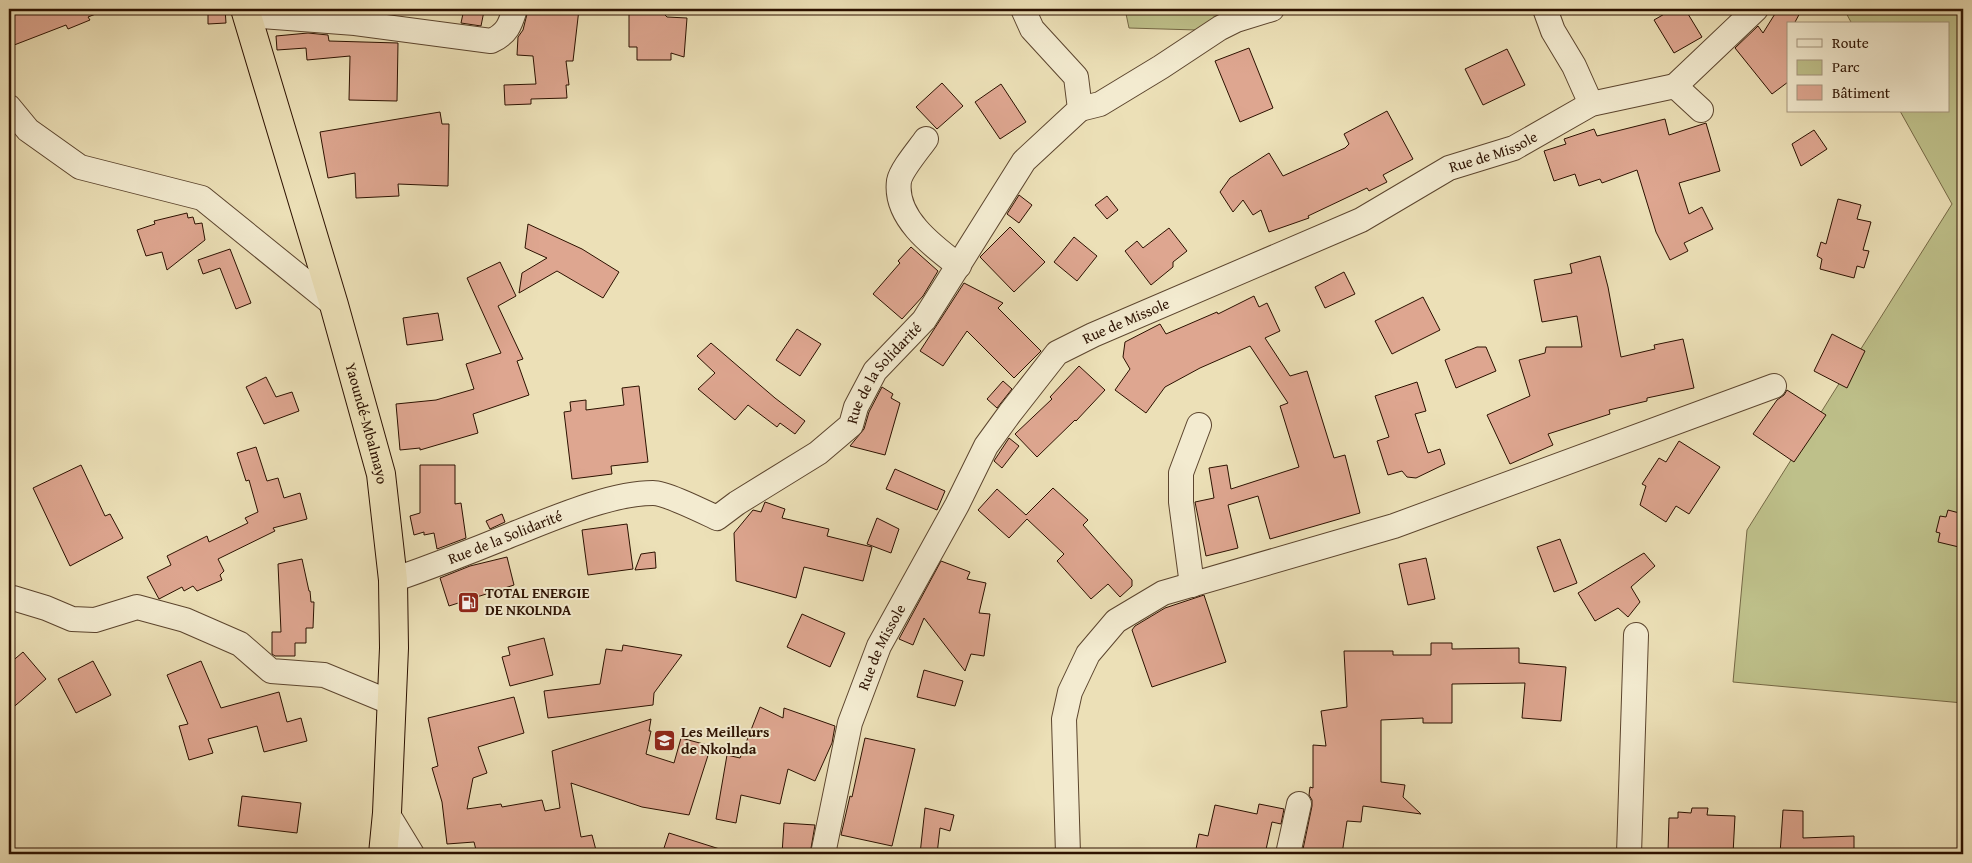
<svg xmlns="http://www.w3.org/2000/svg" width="1972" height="863" viewBox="0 0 1972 863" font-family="'Gentium Book Plus',serif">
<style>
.green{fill:#bec08a;stroke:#756845}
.building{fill:#dea690;stroke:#2c1100}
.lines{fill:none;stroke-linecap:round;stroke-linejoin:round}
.minor-casing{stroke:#5c452e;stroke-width:26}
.highway-casing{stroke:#2c1100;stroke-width:30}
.minor{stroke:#f3ebd0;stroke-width:24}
.highway{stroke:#ece0b7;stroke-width:28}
.labels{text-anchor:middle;stroke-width:4;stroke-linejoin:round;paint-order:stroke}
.street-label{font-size:15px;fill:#2c1100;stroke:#f3ebd0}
.poi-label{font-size:15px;font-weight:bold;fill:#2c1100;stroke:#f3ebd0;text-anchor:start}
</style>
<rect width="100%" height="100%" fill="#ece0b7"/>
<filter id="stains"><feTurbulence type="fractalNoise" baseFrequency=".004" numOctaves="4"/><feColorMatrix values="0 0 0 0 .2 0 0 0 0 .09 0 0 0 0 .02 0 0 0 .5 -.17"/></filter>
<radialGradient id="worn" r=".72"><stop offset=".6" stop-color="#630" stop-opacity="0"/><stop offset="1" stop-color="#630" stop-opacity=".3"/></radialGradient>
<g class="green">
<path d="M1125,9H1264L1197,30L1129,28Z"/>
<path d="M1844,9H1963V703L1733,682L1747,530L1952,204L1900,111H1948V24H1852Z"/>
</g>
<g class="building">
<path d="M9,9H105L106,10L88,17L90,20L68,29L66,25L9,47Z"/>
<path d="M208,9H225L226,23L208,24Z"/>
<path d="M464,9L484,11L481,26L461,23Z"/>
<path d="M552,9H579L573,61H566L569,85H566L567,98L531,99V104L505,105L504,85L536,84L533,56L517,55L518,37L523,30L528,10L551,12Z"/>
<path d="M629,9H659L667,17L687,18L684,57L671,53V60H637V47H629Z"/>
<path d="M1673,9H1685L1702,37L1674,53L1654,20Z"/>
<path d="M1778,9H1802L1794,24H1788V82L1772,94L1735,48L1758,26L1763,33Z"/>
<path d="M308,33L328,35L329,41L398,43L397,101L349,100L350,56L307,60L306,48L277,50L276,36Z"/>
<path d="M1249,48L1273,108L1240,122L1215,61Z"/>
<path d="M1507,49L1525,85L1483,105L1465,69Z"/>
<path d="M942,83L963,106L937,129L916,107Z"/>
<path d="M1001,84L1026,122L1000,139L975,102Z"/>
<path d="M1387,111L1413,159L1383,175L1387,182L1369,191L1367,188L1308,216L1309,218L1269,232L1261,210L1253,215L1243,200L1233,212L1220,192L1230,178L1269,153L1283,176L1345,148L1349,144L1344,134Z"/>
<path d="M440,112L442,124H449L448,186L398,184L399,196L356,198L355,173L328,178L320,132Z"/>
<path d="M1665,119L1669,135L1706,123L1720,171L1679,183L1689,214L1702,207L1713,229L1684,243L1688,251L1670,260L1656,232L1637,170L1602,183L1600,179L1579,186L1575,174L1554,181L1544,151L1566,144L1564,139L1594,129L1597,136Z"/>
<path d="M1814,130L1827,149L1801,166L1792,144Z"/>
<path d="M1019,195L1032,205L1019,223L1007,214Z"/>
<path d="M1107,196L1118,210L1107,219L1095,205Z"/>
<path d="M1838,199L1861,205L1857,219L1871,222L1863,250L1869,251L1864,268L1857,266L1854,278L1820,269L1822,259L1817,256L1821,242L1826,244Z"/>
<path d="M187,213L188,218L193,217L195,224L202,223L205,240L167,270L162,252L146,256L137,230L155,224L154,221Z"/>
<path d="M528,224L582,249L619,272L603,298L557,271L519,293L522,273L547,258L525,248Z"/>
<path d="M1010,227L1045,262L1014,292L980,257Z"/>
<path d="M1169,228L1187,251L1173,262V267L1151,285L1125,251L1137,241L1143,248Z"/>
<path d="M1074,237L1097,256L1077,281L1054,262Z"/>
<path d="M911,247L938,271L923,296L902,319L873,294L900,263L898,261Z"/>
<path d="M230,249L251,303L236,309L220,268L203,274L198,260Z"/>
<path d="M1600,256L1608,287L1621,357L1655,349L1654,345L1683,339L1694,388L1647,398V401L1609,410L1610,414L1548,434L1553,445L1510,464L1487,415L1530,396L1519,360L1545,353L1546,347H1582L1577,316L1542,322L1534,280L1572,273L1570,264Z"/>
<path d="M500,262L516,296L498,306L523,359L517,361L529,395L473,414L478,433L420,450V448L400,450L396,404L436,400L474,389L466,364L501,353L467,278Z"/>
<path d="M1344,272L1355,294L1325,308L1315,287Z"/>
<path d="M964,283L1003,303L998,308L1041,351L1014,378L967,331L943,366L920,351Z"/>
<path d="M1254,296L1259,307L1267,303L1280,331L1265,338L1290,376L1307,371L1334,458L1345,455L1360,513L1270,539L1258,496L1228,505L1238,548L1206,556L1195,502L1214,498L1209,468L1227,465L1231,489L1299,467L1280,406L1288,403L1250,346L1200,368L1165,387L1146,413L1115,390L1130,369L1123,357L1125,342L1160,324L1166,334L1217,312L1218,314Z"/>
<path d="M1423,297L1440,330L1392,354L1375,321Z"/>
<path d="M438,313L443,340L407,345L403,318Z"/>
<path d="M797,329L821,344L800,376L776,360Z"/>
<path d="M1832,334L1865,351L1847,388L1814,371Z"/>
<path d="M711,343L775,398L805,421L795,434L780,423L777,427L748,405L735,420L698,389L715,373L697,356Z"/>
<path d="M1477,347H1486L1496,371L1456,388L1445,360Z"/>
<path d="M1079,366L1105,390L1076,421L1075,420L1037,457L1015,434L1052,399L1050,397Z"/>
<path d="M266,377L276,397L292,392L299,411L264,424L246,387Z"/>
<path d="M1003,381L1012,389L997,408L987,399Z"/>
<path d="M1417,382L1426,411L1415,414L1428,453L1440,449L1445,464L1416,478L1407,477L1402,471L1388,475L1377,441L1389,437L1375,396Z"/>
<path d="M639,386L648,462L611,466L612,474L572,479L564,412L571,411L570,402L586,400V410L624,405L622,388Z"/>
<path d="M882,387L893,394L891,398L900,403L885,455L850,446L864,429L869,412Z"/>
<path d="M1787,390L1826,415L1794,462L1753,434L1777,400L1784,395Z"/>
<path d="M1009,438L1019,446L1002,468L994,461Z"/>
<path d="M1679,441L1720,467L1689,514L1676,506L1666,522L1640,505L1646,486L1642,484L1659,458L1666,462Z"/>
<path d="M256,447L267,481L278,478L284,498L300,493L307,519L273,528L275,531L218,559L224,571L220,575L222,580L197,591L193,586L184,591L182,587L159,599L147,577L171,565L167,556L207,536L209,542L248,523L245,518L258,512L249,480L246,481L237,453Z"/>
<path d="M81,465L105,516L110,514L123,538L70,566L33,488Z"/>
<path d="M420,465H455V504L461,503L466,538L437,549L434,533L424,535V532L414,535L410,516L420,513Z"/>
<path d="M895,469L945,491L937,510L886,489Z"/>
<path d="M1053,488L1088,520L1083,525L1132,580V586L1120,597L1108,584L1091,599L1057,561L1064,554L1027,519L1009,538L978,510L997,489L1026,515Z"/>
<path d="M765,502L785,509L782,518L829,529L827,536L872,547L863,581L804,567L796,598L736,581L734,533L753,510L761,512Z"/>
<path d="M1948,510L1963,514V548L1938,542L1940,533L1936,532L1940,516L1946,517Z"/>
<path d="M502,514L505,522L490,529L486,521Z"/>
<path d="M877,518L899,529L891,553L867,544Z"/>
<path d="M627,524L633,569L588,575L582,530Z"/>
<path d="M1560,539L1577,583L1554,592L1537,547Z"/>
<path d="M655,552L656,568L635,570L641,554Z"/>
<path d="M1644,553L1655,566L1631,587L1640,602L1628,617L1618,608L1595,621L1578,593Z"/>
<path d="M507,557L514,585L449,606L440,578L470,566Z"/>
<path d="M1426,558L1435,599L1408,605L1399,564Z"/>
<path d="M302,559L309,591H310L311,602H314L313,628H306V643H295V656H275L272,654V632H281L278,564Z"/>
<path d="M941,561L970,572L967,579L986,583L979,613L990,614L984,656L971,654L965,671L924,618L913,645L899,639Z"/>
<path d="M1204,595L1226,662L1152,687L1132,630L1135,626L1165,608Z"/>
<path d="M802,614L845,633L830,667L787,647Z"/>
<path d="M544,638L553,675L510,686L502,657L510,655L508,647Z"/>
<path d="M1431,643H1452V649L1519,648V663L1566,667L1561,721L1522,718L1525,683L1452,684V723H1423V718L1381,720V782L1405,785L1403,797L1421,814L1363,806L1361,822L1347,821L1342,854H1302L1312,806V800L1309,795L1310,787L1313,788V745L1326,746L1321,711L1347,707L1344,651H1393V655H1431Z"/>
<path d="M623,645L682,655L654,693L653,705L548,718L544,691L600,684L606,649L622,651Z"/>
<path d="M23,652L46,679L9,711V664Z"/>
<path d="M93,661L111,695L76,713L58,679Z"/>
<path d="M201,661L221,708L279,692L287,722L301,718L307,741L264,752L257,726L208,739L213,753L189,760L179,726L188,724L167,675Z"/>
<path d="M924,670L963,681L955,706L917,697Z"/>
<path d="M514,697L524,733L478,747L487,773L473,778L467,809L501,804L502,807L542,800L545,811L560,808L552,751L651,719L649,731H651L646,754L674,763L681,738L711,746L689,815L642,807L571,783L581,837L592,835L597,854H477L474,842L447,844L442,802L432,768L438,766L428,718Z"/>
<path d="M760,707L783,718L784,708L835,726L832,743L815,781L788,769L780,804L741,795L736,823L716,819L727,755L740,758Z"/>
<path d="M865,738L915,749L892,846L841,835L850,796L852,797Z"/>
<path d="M242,796L301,803L297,833L238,826Z"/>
<path d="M1259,804L1284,809L1281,824L1272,822L1265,854H1195L1199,834L1208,836L1215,805L1257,814Z"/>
<path d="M925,808L954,815L950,831L940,828L937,854H920Z"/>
<path d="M1692,808H1708L1707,815L1735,816L1733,854H1689V852L1668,851L1669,818H1678V812L1691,813Z"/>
<path d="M1783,810L1803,811V838L1854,836V854H1780Z"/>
<path d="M784,823L815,825L810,854H782Z"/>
<path d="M669,833L726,851L725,854H662Z"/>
</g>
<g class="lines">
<defs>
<g id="minor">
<path d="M1545,9L1553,31L1574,66L1591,104"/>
<path d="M246,15L355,23L491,41C507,34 510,25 515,9"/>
<path d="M1675,86L1756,9"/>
<path d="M9,107L28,130L80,167L202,198L334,305"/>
<path d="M1080,109L1100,104L1161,67L1220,28L1236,20L1272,9"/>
<path d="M926,139C919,149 901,170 899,181C894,218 934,247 959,266"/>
<path id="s1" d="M393,580C433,566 472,551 511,535C552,519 610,493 653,493C666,493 704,512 717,518L737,503L818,453L851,425L856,407L875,371L924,320L1024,161L1080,109L1076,77L1032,29L1023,9"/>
<path d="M1192,585L1181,502V473L1199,425"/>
<path d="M9,600L13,598L46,608L72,619L95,620L137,607L185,620L240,644L271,671L324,675L392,703"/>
<path d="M387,813L412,854"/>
<path id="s2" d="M823,854L850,723L879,646L957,505L986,446L1010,413L1057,353L1093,335L1361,220L1449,168L1514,148L1591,104L1675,86L1701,110"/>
<path d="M1068,854L1064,719L1070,692L1088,654L1116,621L1163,593L1394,526L1774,386"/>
<path d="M1288,854L1299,804"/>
<path d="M1629,854L1636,635"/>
</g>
<g id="highway">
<path id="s3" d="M245,9L334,305L381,474L393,580L394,648L387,813L383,854"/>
</g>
</defs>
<use href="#minor" class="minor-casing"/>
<use href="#highway" class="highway-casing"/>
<use href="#minor" class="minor"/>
<use href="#highway" class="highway"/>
</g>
<defs>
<symbol id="fuel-square" viewBox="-11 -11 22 22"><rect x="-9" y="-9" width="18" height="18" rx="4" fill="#8f2418" stroke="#f3ebd0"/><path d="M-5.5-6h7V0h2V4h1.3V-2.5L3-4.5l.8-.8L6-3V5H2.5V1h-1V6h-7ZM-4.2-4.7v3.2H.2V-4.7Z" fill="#fff"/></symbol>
<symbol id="school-square" viewBox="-11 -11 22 22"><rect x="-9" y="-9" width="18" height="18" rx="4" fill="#8f2418" stroke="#f3ebd0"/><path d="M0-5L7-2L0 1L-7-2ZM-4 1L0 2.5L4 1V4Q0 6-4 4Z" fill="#fff"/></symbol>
</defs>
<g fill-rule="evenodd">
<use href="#fuel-square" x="456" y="590" width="25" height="25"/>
<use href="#school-square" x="652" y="728" width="25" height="25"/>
</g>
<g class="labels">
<g class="street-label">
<text dy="5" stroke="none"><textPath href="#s2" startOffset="1041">Rue de Missole</textPath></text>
<text dy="5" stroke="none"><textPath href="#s2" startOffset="636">Rue de Missole</textPath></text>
<text dy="5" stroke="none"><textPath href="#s1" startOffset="570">Rue de la Solidarité</textPath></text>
<text dy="5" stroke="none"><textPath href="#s3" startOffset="432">Yaoundé-Mbalmayo</textPath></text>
<text dy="5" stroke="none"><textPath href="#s1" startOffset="120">Rue de la Solidarité</textPath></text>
<text dy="5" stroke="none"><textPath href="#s2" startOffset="216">Rue de Missole</textPath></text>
</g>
<g class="poi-label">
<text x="485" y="598">TOTAL ENERGIE<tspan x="485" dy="17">DE NKOLNDA</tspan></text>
<text x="681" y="737">Les Meilleurs<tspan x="681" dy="17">de Nkolnda</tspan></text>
</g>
</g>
<rect width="1972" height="863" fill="none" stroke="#ece0b7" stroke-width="30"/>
<rect x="10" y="10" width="1952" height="843" fill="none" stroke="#2c1100" stroke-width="2.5"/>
<rect x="15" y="15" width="1942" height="833" fill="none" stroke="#2c1100"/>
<rect x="1787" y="22" width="162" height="90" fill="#f3ebd0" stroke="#a3947d"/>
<rect x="1797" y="39" width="25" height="8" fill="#f3ebd0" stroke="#a3947d"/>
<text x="1832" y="48" font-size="15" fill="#2c1100">Route</text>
<rect x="1797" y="60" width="25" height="15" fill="#bec08a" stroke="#a3947d"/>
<text x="1832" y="72" font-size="15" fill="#2c1100">Parc</text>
<rect x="1797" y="85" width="25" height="15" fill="#dea690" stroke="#a3947d"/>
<text x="1832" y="98" font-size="15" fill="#2c1100">Bâtiment</text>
<rect width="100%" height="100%" filter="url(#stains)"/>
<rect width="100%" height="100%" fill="url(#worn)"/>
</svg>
